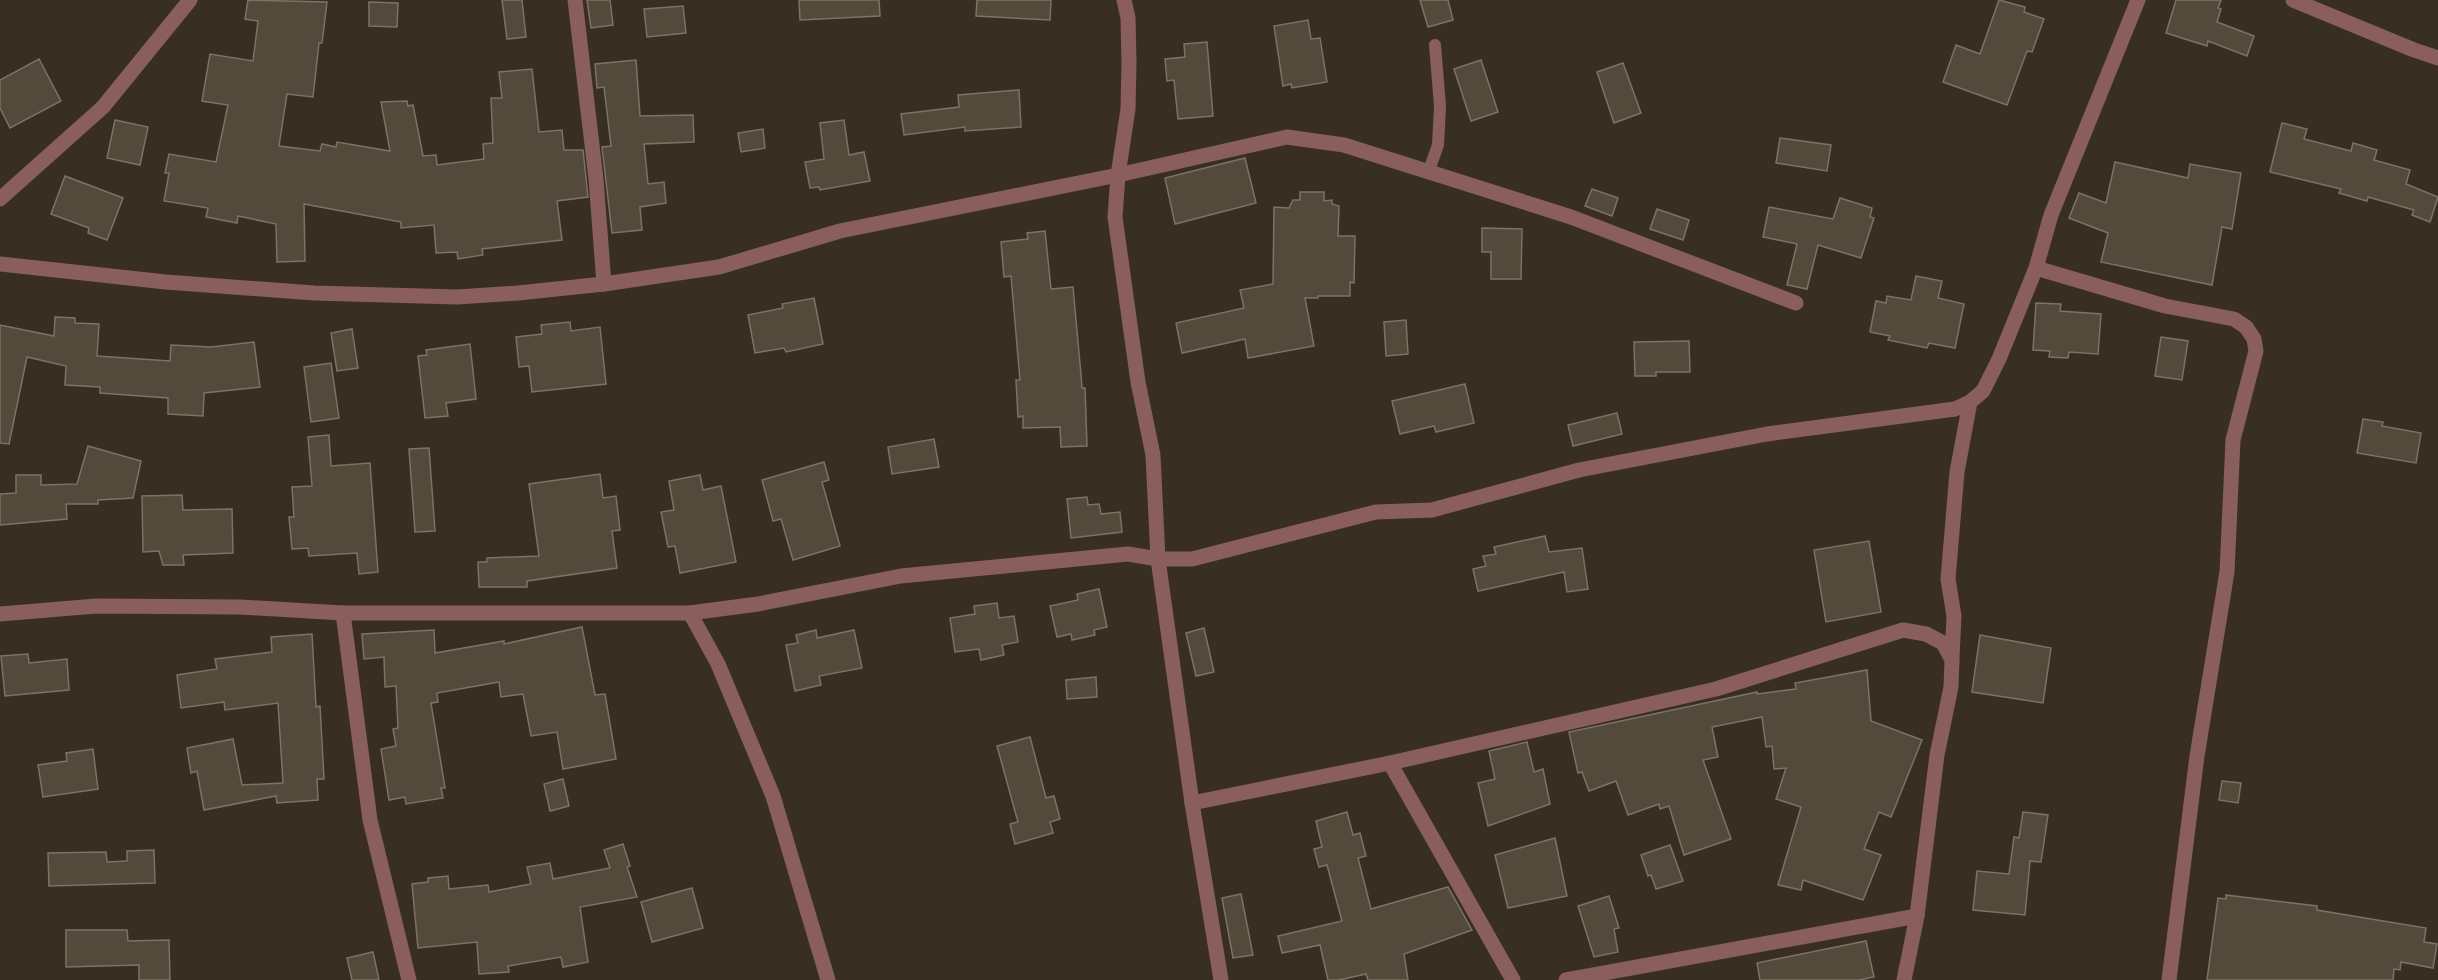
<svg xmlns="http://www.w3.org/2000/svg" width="2438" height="980" viewBox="0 0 2438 980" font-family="Commissioner,sans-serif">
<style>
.building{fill:#534a3c;stroke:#7d7364;stroke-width:1.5}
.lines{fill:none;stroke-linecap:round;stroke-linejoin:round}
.service{stroke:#8b5e5e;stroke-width:12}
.minor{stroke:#8b5e5e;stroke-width:15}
</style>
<rect width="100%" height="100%" fill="#382f22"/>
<g class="building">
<path d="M248,0L327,2L322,43H319L313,97L287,94L279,146L320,151L322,144L336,147L337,142L390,151L381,102L407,101L408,106L413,105L423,156L436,155L437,165L484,159L483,144L493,143L491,98H502L499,72L532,69L539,132L562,130L564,150H583L588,197L557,201L562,240L482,249L483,255L458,259L457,252L436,253L434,225L401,228V222L304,204L305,261L277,262L276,224L238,216L237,223L206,217L208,208L164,201L169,173H165L169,154L216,162L228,105L202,101L210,54L253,61L258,21L245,19Z"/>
<path d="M502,0H522L526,37L507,39Z"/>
<path d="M587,0H610L613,25L591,28Z"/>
<path d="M799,0H879L880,16L800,20Z"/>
<path d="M977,0H1051L1050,20L976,16Z"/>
<path d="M1420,0H1448L1453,20L1428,27Z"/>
<path d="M1999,0L2025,7L2024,12L2044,19L2032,52L2027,51L2007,105L1943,82L1956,45L1980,54Z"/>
<path d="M2176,0H2221L2218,8L2221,9L2217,22L2254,36L2247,56L2208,41L2207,46L2166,33Z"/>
<path d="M369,2L398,3L397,27L369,26Z"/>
<path d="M683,6L686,33L647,37L644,9Z"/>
<path d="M1308,20L1311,39L1320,38L1327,82L1292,88L1291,84L1283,86L1274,26Z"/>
<path d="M1207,42L1213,116L1178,119L1174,80L1167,81L1165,59L1185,57L1184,44Z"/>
<path d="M39,59L61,101L10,128L0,108V80Z"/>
<path d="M636,60L640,116L693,115L694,142L644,144L648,184L664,182L666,203L640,207L642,230L612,233L602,147L611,146L604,87L597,88L595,64Z"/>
<path d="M1481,60L1498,112L1471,121L1454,69Z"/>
<path d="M1623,63L1641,113L1614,123L1597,72Z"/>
<path d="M1019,90L1021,127L965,131V127L904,135L901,114L959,107L958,95Z"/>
<path d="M115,120L148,127L140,165L107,158Z"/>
<path d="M844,120L849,155L864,152L870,181L820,190L819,187L810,188L805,162L824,159L820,123Z"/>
<path d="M2282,123L2307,129L2304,139L2351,151L2353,143L2377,150L2374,160L2410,170L2406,184L2438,197L2430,222L2412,215L2414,210L2368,197L2367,201L2339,193L2341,189L2270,172Z"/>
<path d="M763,129L765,148L741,152L738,133Z"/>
<path d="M1780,138L1831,145L1827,171L1776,163Z"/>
<path d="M1245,158L1256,203L1175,224L1165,178Z"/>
<path d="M2115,162L2188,178L2190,164L2241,173L2232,229L2222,227L2212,285L2101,262L2108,233L2069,218L2079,193L2106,203Z"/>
<path d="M65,176L123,198L107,240L88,233L89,228L51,214Z"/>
<path d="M1592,189L1618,198L1612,216L1585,206Z"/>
<path d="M1300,192H1324V201L1332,200V204L1339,206L1338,236H1355L1354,283L1350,282V296H1318V298H1305L1314,346L1248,358L1245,339L1182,353L1176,323L1244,308L1240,290L1273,284L1274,207L1289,208L1293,200H1300Z"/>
<path d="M1840,198L1872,208L1870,217L1874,218L1861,258L1818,245L1807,289L1787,285L1797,244L1763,237L1769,207L1833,219Z"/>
<path d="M1657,209L1689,220L1683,240L1650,229Z"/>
<path d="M1482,228L1522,229L1521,279H1491V252H1482Z"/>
<path d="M1045,231L1051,289L1073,287L1081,375L1082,388H1085L1087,446L1061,447L1060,427L1023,428V416L1018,417L1016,380H1020L1011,276L1004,277L1001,242L1028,239L1027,233Z"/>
<path d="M1916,276L1942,281L1938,298L1964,304L1955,348L1929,343L1927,348L1888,340L1890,336L1870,332L1876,301L1886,303L1887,296L1911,300Z"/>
<path d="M814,298L823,344L786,352L784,348L755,353L748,315L783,308L782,304Z"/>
<path d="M2036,303L2061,304L2060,311L2101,314L2098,354L2069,352L2068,358L2049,357L2050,351L2033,350Z"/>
<path d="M55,317L75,318V323L99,324L97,356L170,361L171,345L211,347L254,342L260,387L204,393L203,416L168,414V398L100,393V387L65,385L66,366L27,357L9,444L0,443V325L54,336Z"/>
<path d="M1406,320L1408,354L1386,356L1384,322Z"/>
<path d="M570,322L571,331L600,327L606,384L532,392L529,366L519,367L516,337L542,334L541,325Z"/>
<path d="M352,329L358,368L337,371L331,333Z"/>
<path d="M2161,337L2188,341L2182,380L2155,376Z"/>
<path d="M1689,341L1690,372H1656V376H1635L1634,342Z"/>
<path d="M470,344L476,399L446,403L448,416L425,418L418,356L427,355L426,350Z"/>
<path d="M331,363L339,418L311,422L304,367Z"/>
<path d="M1465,384L1474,423L1436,432L1434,426L1400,434L1392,401Z"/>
<path d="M1617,413L1622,434L1573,446L1568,425Z"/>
<path d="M2363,419L2383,422L2382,426L2421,433L2416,463L2357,453Z"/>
<path d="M329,435L331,466L370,463L378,572L359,574L357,553L309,556L308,548L292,549L289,517H294L292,487L312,486L308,437Z"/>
<path d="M934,439L939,467L892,474L888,447Z"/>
<path d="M88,446L141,461L133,498L98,500V504H66L67,519L0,525V494L16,493V475H41V485L77,484Z"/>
<path d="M429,448L435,531L415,532L409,449Z"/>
<path d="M824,462L829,480L822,482L840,546L793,560L781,519L773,521L762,480Z"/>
<path d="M600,474L603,498L616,496L620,530L612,531L617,568L527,581V587H479L478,562H487V558L539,556L529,484Z"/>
<path d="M700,475L703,490L721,486L736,562L680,573L675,546L668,547L661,512L674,510L669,481Z"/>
<path d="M182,495L183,510L232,509L233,553L183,555L184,565H163L159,551L143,552L142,496Z"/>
<path d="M1087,497L1088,505L1099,504L1101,514L1120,512L1122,532L1071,538L1067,499Z"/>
<path d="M1545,536L1549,552L1582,548L1588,589L1567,592L1564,572L1478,591L1473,569L1486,566L1483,556L1496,554L1494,547Z"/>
<path d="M1869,541L1881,612L1826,622L1814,550Z"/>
<path d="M1099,589L1107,627L1094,630L1095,635L1072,640L1071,634L1057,637L1050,606L1078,600L1077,594Z"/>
<path d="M997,603L999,618L1014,616L1018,642L1002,645L1004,655L981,660L979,649L955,652L950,618L975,614L974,606Z"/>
<path d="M582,627L595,695L605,694L616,759L563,769L557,732L531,736L523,694L501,697L499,682L437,693L438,702L431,703L445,788H441L443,798L406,804L405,797L389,800L381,749L396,746L393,729L398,728L396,686L385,687L384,657L364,659L362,634L434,630L435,653L504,641V644Z"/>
<path d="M1204,628L1214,672L1196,676L1186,633Z"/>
<path d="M816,630L817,638L854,630L862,668L819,676L821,685L795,691L786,645L798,643L796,635Z"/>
<path d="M312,634L316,707L320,706L324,779H317L318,800L277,803L276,796L204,810L197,771L191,773L187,748L233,739L242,785L283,783L278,703L225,710L224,702L181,708L177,675L217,669L215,659L272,652L271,637Z"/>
<path d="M1980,635L2051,648L2043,703L1972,692Z"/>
<path d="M28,654L29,663L67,659L69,690L5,696L1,656Z"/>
<path d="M1867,670L1871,721L1922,740L1891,817L1879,812L1864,849L1881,855L1863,900L1803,880L1801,890L1778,885L1801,807L1776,799L1786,768L1774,769L1772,746L1766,747L1762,717L1712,727L1718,757L1703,760L1731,839L1684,855L1669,806L1660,809L1659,804L1628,815L1616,781L1589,791L1582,772L1578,773L1569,732L1757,692V694L1796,689L1795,683Z"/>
<path d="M1096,677L1097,697L1067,699L1066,680Z"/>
<path d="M1030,737L1046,798L1054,796L1060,819L1050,822L1053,833L1015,844L1010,824L1018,822L997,746Z"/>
<path d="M1527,742L1534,772L1543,769L1550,804L1488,826L1478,783L1495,779L1489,751Z"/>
<path d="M93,749L98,789L43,797L38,765L67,761L66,753Z"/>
<path d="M563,779L569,806L550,811L544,784Z"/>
<path d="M2222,781L2241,783L2238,803L2219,800Z"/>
<path d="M1347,812L1353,835L1360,833L1366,856L1358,858L1371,909L1448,887L1472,930L1404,954L1408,980H1368L1366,974L1339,980H1328L1320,945L1282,953L1278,936L1342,921L1327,865L1319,867L1314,849L1322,847L1316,821Z"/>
<path d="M2023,812L2048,815L2041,862L2030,861L2025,915L1973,910L1977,871L2009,874L2014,837L2019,838Z"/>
<path d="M1555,838L1567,896L1508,908L1495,855Z"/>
<path d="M623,844L630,866L627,867L637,897L580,907L588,962L563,967L561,957L508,966L509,972L479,974L477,942L418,948L412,884L428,882V878L448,876L449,889L488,885L489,892L531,884L527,867L550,863L553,879L610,868L604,850Z"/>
<path d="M1670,845L1683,881L1656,889L1651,875L1648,876L1641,855Z"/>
<path d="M154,850L155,883L49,886L48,853L106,852L107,862L127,861V851Z"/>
<path d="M692,888L703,928L652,942L641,902Z"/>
<path d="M1241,894L1253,955L1233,958L1222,898Z"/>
<path d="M2226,895L2317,906V910L2426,928L2424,942L2437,944L2433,968L2401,962L2400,970L2394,969L2393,980H2207L2218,898L2226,899Z"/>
<path d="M1609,896L1619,928L1614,929L1618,952L1594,957L1578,906Z"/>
<path d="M66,930H127L128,941L169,940L170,980H139V965L66,967Z"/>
<path d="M1866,941L1874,977L1859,980H1760L1757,963Z"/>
<path d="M373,952L379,980H352L347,958Z"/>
</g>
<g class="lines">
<path class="service" d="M1428,173L1438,145L1440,106L1435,45"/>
<g class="minor">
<path d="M575,0L596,179L604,284"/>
<path d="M1124,0L1128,18L1129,63L1128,109L1118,175L1115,217L1138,382L1153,455L1158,559L1192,803L1221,980"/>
<path d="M2293,0L2414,50L2438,58"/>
<path d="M0,199L103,107L190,0"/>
<path d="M0,264L166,282L314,293L457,297L518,293L604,284L719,267L840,231L1118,175L1287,137L1344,145L1571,217L1796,303"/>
<path d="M2036,268L2165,306L2234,319L2246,327L2254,339L2256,351L2233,440L2227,572L2197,756L2169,980"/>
<path d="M343,613L370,820L409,980"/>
<path d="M690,613L718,664L773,796L828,980"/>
<path d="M0,614L96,606L240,607L343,613H690L758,604L901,576L1128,554L1158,559H1192L1376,512L1432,510L1579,470L1767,434L1955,409L1970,402L1983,391L1999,359L2036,268L2051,215L2138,0"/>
<path d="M1952,658L1954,616L1948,579L1957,472L1970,402"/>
<path d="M1390,763L1513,980"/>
<path d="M1192,803L1390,763L1716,689L1903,630L1926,634L1943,643L1952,660L1951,687L1937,755L1917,916L1904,980"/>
<path d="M1566,980L1917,916"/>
</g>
</g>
</svg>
